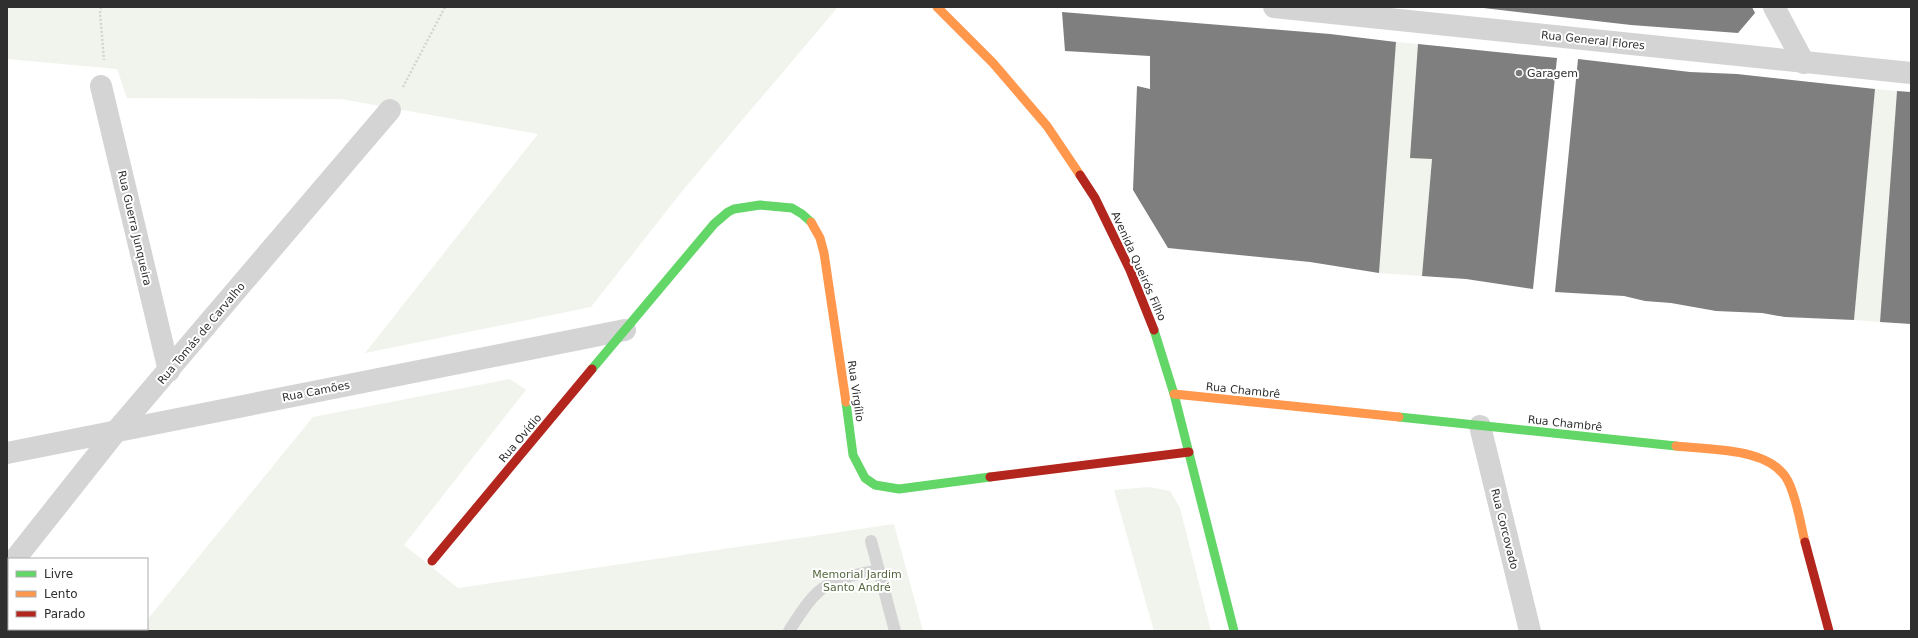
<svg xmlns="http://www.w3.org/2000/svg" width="1918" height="638" viewBox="0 0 1918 638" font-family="'DejaVu Sans',sans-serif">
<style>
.green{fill:#f1f4ec}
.building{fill:#7f7f7f}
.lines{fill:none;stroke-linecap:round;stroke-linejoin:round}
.path{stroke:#d4d4d4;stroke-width:2.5;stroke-dasharray:2 2;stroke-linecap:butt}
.lane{stroke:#d4d4d4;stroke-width:12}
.street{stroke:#d4d4d4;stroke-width:22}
.fast{stroke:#63d668;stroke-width:9}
.slow{stroke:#ff974d;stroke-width:9}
.jam{stroke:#b3261e;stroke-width:9}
.poi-dot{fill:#787878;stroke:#fff;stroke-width:1.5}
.labels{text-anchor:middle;stroke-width:4;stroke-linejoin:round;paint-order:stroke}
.street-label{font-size:11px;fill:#2f2f2f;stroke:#fff}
.poi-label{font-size:11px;fill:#2f2f2f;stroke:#fff;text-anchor:start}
.park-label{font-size:11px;fill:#55683e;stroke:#fff}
</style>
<rect width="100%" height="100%" fill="#fff"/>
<g class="green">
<path d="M7,7H838L683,190L591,307L365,353L538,134L341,99L127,98L117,69L7,59Z"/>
<path d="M1396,42L1418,44L1432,159L1422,276L1379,273Z"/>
<path d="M1875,89L1897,91L1880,322L1854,320Z"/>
<path d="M510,379L526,390L404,545L458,588L894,524L923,631H139L140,629H147V620L313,417Z"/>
<path d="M1149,487L1170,491L1180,508L1211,631H1154L1114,490Z"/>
</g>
<g class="building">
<path d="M1475,7H1752L1755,13L1738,33L1631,25Z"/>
<path d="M1062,12L1330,34L1396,42L1379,273L1310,262L1168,248L1133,190L1137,86L1150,89V56L1065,51Z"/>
<path d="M1418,44L1557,58L1533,289L1466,279L1422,276L1432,159L1410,158Z"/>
<path d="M1578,59L1690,72L1737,74L1875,89L1854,320L1785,317L1762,313L1716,311L1671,303L1645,301L1624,296L1555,292Z"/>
<path d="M1897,91L1911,92V324L1880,322Z"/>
</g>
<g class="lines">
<g class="path">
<path d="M101,7L100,13L104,60"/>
<path d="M403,87L445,7"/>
</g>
<g class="lane">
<path d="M871,541L895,631"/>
<path d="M789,631C799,616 810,596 826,586C841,576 861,574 879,570"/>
</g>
<g class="street">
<path d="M1274,7L1911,73"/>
<path d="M1774,7L1804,63"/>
<path d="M101,86L169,371"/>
<path d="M1480,426L1530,631"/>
<path d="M7,453L625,330"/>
<path d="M15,559L118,429L390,110"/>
</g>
<g class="fast">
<path d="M1154,330L1174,394L1234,631"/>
<path d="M592,369L714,224L728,212L734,209L760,205L792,208L802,214L811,222"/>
<path d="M846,402L853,455L865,478L875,485L899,489L990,477"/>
<path d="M1399,417L1676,446"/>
</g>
<g class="slow">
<path d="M937,7L993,63L1047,126L1080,175"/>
<path d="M811,222L820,238L824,253L846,402"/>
<path d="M1174,394L1399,417"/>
<path d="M1676,446C1709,450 1771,447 1788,481C1797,499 1800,522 1805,542"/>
</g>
<g class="jam">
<path d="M1080,175L1095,198L1130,270L1154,330"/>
<path d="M990,477L1189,452"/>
<path d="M1805,542L1829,631"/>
<path d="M432,561L592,369"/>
</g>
</g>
<circle class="poi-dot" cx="1519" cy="73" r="4"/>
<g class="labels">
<g class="street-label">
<text transform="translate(1593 40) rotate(6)" y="4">Rua General Flores</text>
<text transform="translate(135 228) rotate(77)" y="4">Rua Guerra Junqueira</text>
<text transform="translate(1139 266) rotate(66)" y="4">Avenida Queirós Filho</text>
<text transform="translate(201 333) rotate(-50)" y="4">Rua Tomás de Carvalho</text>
<text transform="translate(1243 390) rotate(6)" y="4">Rua Chambrê</text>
<text transform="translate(316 391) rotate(-11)" y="4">Rua Camões</text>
<text transform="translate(856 391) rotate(82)" y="4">Rua Virgílio</text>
<text transform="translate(1565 423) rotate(6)" y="4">Rua Chambrê</text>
<text transform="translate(520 438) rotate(-50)" y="4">Rua Ovídio</text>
<text transform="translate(1505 529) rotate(76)" y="4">Rua Corcovado</text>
</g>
<g class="poi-label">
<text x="1527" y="77">Garagem</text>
</g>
<g class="park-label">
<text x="857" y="578">Memorial Jardim<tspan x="857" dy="13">Santo André</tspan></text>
</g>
</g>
<rect width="1918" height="638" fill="none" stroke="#2f2f2f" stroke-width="16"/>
<rect x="8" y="558" width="140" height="72" fill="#ffffff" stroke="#acacac"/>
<rect x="16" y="571" width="20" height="6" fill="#63d668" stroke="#acacac"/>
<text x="44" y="578" font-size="12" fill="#2f2f2f">Livre</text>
<rect x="16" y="591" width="20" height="6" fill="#ff974d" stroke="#acacac"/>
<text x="44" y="598" font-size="12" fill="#2f2f2f">Lento</text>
<rect x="16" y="611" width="20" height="6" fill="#b3261e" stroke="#acacac"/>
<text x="44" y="618" font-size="12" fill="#2f2f2f">Parado</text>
</svg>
